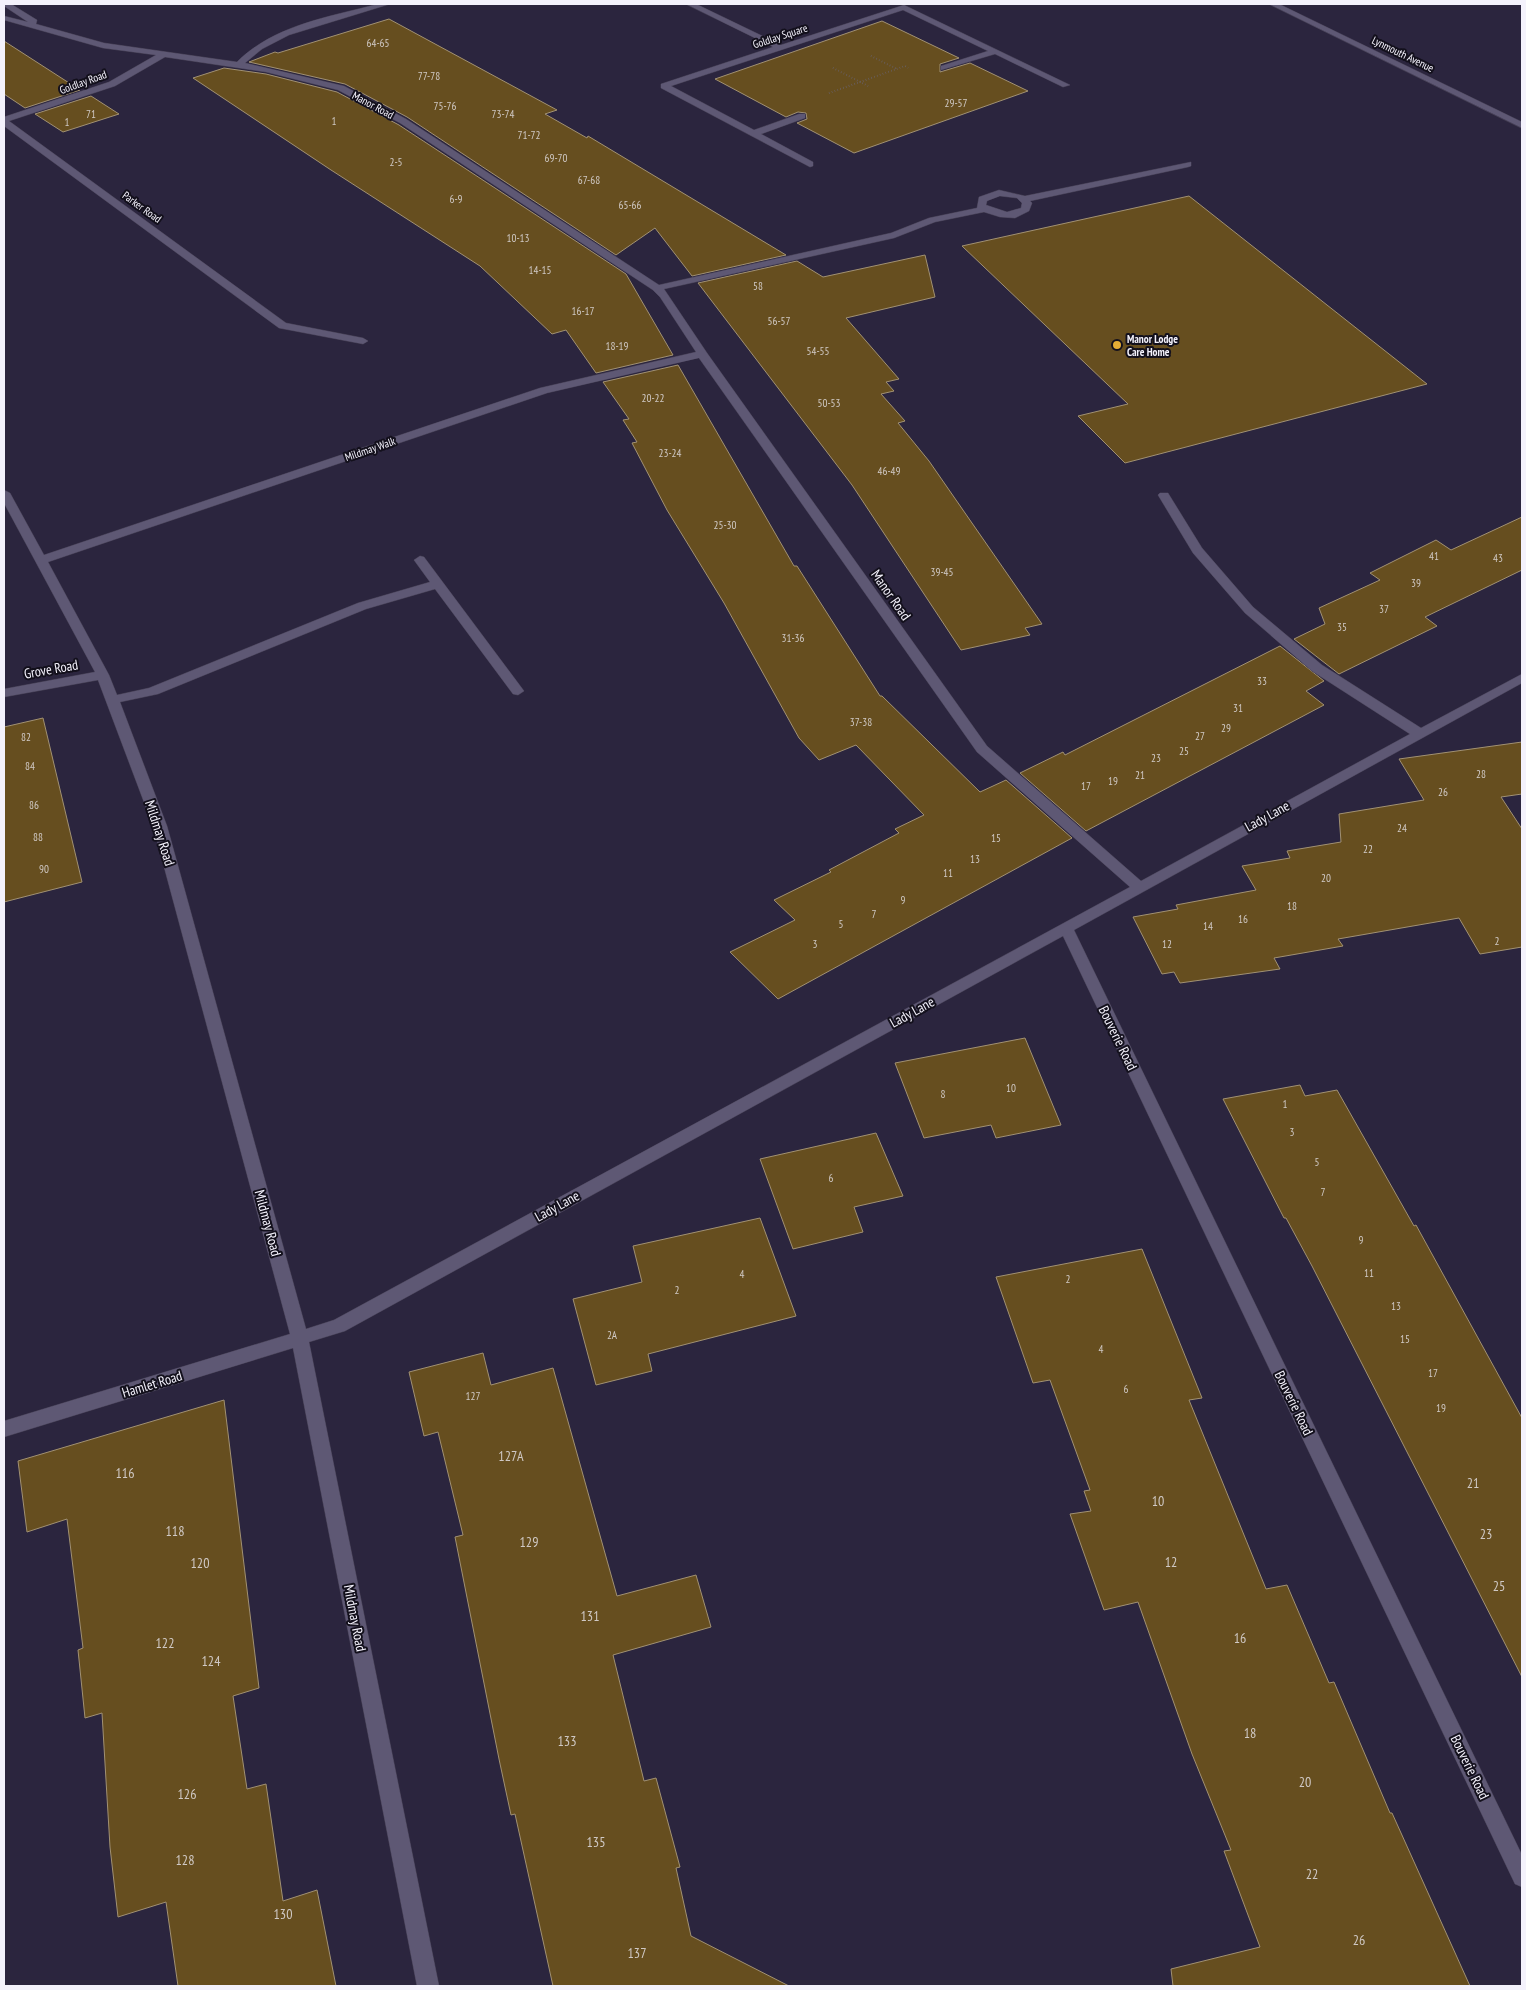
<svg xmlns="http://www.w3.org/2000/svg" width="1526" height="1990" viewBox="0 0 1526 1990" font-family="'PT Sans Narrow',sans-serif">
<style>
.building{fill:#664e1f;stroke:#a19173}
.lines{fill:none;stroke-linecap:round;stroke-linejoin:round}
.minor-casing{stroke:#453f54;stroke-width:1}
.path{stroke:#6a6579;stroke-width:2;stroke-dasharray:0.5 2.5;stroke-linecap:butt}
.minor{fill:#5e5874;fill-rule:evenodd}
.poi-dot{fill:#e5ad35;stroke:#13101c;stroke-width:2}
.labels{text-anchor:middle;stroke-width:4;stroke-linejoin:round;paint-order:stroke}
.far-street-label{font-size:11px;fill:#f4f2fc;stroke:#13101c}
.number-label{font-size:11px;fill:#d0c9c5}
.far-poi-label{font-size:11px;font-weight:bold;fill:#f4f2fc;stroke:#13101c;text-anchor:start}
.street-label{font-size:14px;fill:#f4f2fc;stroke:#13101c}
.near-number-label{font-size:14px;fill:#d0c9c5}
</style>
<rect width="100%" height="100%" fill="#2b253e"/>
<g class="building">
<path d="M389,19L557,110L545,114L587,138L588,136L786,255L692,276L655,228L616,255L407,117L345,84L249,62L275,52L278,53Z"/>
<path d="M882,21L959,58L940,64V72L970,63L1028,91L854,153L797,123L807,119L806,113L798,112L786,117L715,79Z"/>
<path d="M4,41L80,90L25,108L4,94Z"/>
<path d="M224,68L266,74L337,92L399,125L626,274L673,355L596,373L566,330L552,334L480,266L331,170L193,78Z"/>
<path d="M91,96L119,114L63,132L35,114Z"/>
<path d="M1189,196L1427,384L1125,463L1078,416L1128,404L962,246Z"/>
<path d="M925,255L935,297L846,318L899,379L886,382L894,391L881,394L905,421L898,423L929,461L1042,624L1025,628L1030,635L961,650L852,485L698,283L797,261L823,277Z"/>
<path d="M678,365L794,566H797L880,696H882L980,792L1006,780L1072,838L778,999L730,952L795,920L774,900L831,872L829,870L899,833L895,829L924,815L856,745L819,760L799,738L724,603L667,510L632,443L637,442L623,420L629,419L603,382Z"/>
<path d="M1522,517V570L1425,617L1437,626L1339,674L1294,639L1325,624L1319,608L1380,580L1370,573L1436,540L1451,550Z"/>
<path d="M1280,646L1324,681L1306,691L1324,705L1086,831L1020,773L1063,752L1065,755Z"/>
<path d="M43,718L82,882L4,902V727Z"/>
<path d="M1522,742V794L1501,797L1522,829V947L1480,954L1459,918L1338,939L1343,946L1274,958L1280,969L1180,983L1174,972L1162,974L1133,917L1178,909L1176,905L1256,890L1242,866L1290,858L1287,851L1341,842L1339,814L1424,800L1399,759Z"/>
<path d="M1025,1038L1061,1125L996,1138L991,1125L924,1138L895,1063Z"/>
<path d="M1300,1085L1305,1096L1337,1090L1414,1226L1416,1225L1522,1418V1677L1312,1266L1286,1218H1284L1223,1099Z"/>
<path d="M876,1133L903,1196L854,1207L863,1232L793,1249L760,1159Z"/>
<path d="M760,1218L796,1316L648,1354L652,1371L596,1385L573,1299L642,1282L633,1246Z"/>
<path d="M1142,1249L1202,1398L1189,1400L1266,1589L1287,1585L1329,1683L1334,1682L1390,1813H1392L1470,1986H1173L1171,1969L1260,1947L1224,1851L1231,1850L1192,1754L1138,1602L1104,1610L1070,1514L1091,1511L1084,1491L1090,1490L1050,1380L1033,1383L996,1277Z"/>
<path d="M483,1353L491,1385L553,1368L617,1596L696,1575L711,1627L613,1655L644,1781L656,1778L680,1867L676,1868L691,1936L789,1986H553L515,1814L511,1815L499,1759L455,1537L463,1535L438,1432L424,1436L409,1372Z"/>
<path d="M224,1400L259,1688L233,1696L247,1789L266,1784L283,1901L317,1890L336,1986H178L166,1902L118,1917L110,1847L102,1713L85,1718L78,1650L83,1648L67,1519L27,1532L18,1461Z"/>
</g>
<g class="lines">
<defs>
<g id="minor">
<path d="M4,4H11L37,20L36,24L104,43L237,62C274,25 329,17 378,4H390L289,35L262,49L245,63L344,86L406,119L659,285L891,233L929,218L977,208L979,197L999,190L1025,196L1191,162V166L1188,167L1030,201L1032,203L1029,211L1015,218L1000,217L984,212L935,222L894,238L664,289L707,353L987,746L1141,881L1410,734L1312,671L1245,613L1193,553L1158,495L1160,493H1168L1202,548L1253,607L1322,665L1421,728L1522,674V683L1074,930L1522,1855V1887L1515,1884L1063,936L345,1331L309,1342L439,1986H417L293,1348L4,1437V1421L290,1334L153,826L98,680L4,697V689L95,672L4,503V490L10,493L44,555L540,388L696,352L660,297L653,290L400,123L338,90L266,72L165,57L115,86L9,121L286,323L363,338L368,341L363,344L279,328L4,126V117L109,82L156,55L103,48L4,20V16L28,22L4,6ZM1000,196L1017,198L1022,203L1021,208L1007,212L986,205L987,201ZM699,358L977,752L1130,887L334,1320L306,1329L167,826L120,702L158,694L366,609L435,589L513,694L518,695L524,691L424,557L420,556L414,560L430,582L358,603L149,688L117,695L109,675L48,562L547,393Z"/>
<path d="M686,4H696L781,45L904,5L1070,85L1063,87L995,54L941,70V66L988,51L903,10L671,86L754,130L799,114H805V118L761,134L813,162V166L810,167L661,88V84L773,47Z"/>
<path d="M1269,4H1279L1522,122V128Z"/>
</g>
</defs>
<use href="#minor" class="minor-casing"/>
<g class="path">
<path d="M871,56L897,69"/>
<path d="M833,68L868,86"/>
<path d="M829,93L905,66L908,68"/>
</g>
<use href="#minor" class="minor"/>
</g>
<circle class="poi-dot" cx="1117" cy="345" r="5"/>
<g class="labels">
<g class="far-street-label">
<text transform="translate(780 36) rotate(-18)" y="4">Goldlay Square</text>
<text transform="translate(1403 54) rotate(26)" y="4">Lynmouth Avenue</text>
<text transform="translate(83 82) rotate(-20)" y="4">Goldlay Road</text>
<text transform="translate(373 105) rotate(28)" y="4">Manor Road</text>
<text transform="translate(142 207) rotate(36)" y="4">Parker Road</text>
<text transform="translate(370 449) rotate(-19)" y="4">Mildmay Walk</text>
</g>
<g class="number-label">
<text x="378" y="47">64-65</text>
<text x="429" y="80">77-78</text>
<text x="956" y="107">29-57</text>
<text x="445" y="110">75-76</text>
<text x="91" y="118">71</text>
<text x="503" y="118">73-74</text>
<text x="334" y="125">1</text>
<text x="67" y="126">1</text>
<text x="529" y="139">71-72</text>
<text x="556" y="162">69-70</text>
<text x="396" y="166">2-5</text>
<text x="589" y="184">67-68</text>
<text x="456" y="203">6-9</text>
<text x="630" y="209">65-66</text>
<text x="518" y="242">10-13</text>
<text x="540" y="274">14-15</text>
<text x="758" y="290">58</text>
<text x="583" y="315">16-17</text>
<text x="779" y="325">56-57</text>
<text x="617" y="350">18-19</text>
<text x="818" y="355">54-55</text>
<text x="653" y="402">20-22</text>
<text x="829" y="407">50-53</text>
<text x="670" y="457">23-24</text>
<text x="889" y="475">46-49</text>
<text x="725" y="529">25-30</text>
<text x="1434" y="560">41</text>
<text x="1498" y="562">43</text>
<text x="942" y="576">39-45</text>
<text x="1416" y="587">39</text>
<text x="1384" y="613">37</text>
<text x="1342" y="631">35</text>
<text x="793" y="642">31-36</text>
<text x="1262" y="685">33</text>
<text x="1238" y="712">31</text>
<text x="861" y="726">37-38</text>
<text x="1226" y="732">29</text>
<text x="1200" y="740">27</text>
<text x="26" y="741">82</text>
<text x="1184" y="755">25</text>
<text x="1156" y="762">23</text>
<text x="30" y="770">84</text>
<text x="1481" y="778">28</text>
<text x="1140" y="779">21</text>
<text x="1113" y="785">19</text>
<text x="1086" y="790">17</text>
<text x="1443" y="796">26</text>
<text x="34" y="809">86</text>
<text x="1402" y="832">24</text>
<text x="38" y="841">88</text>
<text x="996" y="842">15</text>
<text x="1368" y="853">22</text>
<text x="975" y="863">13</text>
<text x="44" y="873">90</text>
<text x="948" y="877">11</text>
<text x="1326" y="882">20</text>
<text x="903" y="904">9</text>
<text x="1292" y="910">18</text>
<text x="874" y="918">7</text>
<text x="1243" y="923">16</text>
<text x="841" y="928">5</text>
<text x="1208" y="930">14</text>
<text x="1497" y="945">2</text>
<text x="815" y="948">3</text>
<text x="1167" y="948">12</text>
<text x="1011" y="1092">10</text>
<text x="943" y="1098">8</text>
<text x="1285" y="1108">1</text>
<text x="1292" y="1136">3</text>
<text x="1317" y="1166">5</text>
<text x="831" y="1182">6</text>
<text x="1323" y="1196">7</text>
<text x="1361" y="1244">9</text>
<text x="1369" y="1277">11</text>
<text x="742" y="1278">4</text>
<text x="1068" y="1283">2</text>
<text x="677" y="1294">2</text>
<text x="1396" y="1310">13</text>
<text x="612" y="1339">2A</text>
<text x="1405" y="1343">15</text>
<text x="1101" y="1353">4</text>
<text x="1433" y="1377">17</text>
<text x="1126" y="1393">6</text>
<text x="473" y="1400">127</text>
<text x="1441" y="1412">19</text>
</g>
<g class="far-poi-label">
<text x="1127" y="343">Manor Lodge<tspan x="1127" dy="13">Care Home</tspan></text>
</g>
<g class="street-label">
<text transform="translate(891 595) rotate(55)" y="5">Manor Road</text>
<text transform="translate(51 669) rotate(-10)" y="5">Grove Road</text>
<text transform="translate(1267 816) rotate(-29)" y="5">Lady Lane</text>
<text transform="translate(160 833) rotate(72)" y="5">Mildmay Road</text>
<text transform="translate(912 1012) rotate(-29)" y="5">Lady Lane</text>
<text transform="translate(1118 1038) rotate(64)" y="5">Bouverie Road</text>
<text transform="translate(557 1206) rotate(-29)" y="5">Lady Lane</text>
<text transform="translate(268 1223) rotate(75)" y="5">Mildmay Road</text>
<text transform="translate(152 1384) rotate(-17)" y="5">Hamlet Road</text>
<text transform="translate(1294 1403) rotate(64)" y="5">Bouverie Road</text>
<text transform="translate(355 1618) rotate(79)" y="5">Mildmay Road</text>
<text transform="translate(1470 1767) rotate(64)" y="5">Bouverie Road</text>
</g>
<g class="near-number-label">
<text x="511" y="1461">127A</text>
<text x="125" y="1478">116</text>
<text x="1473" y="1488">21</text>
<text x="1158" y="1506">10</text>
<text x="175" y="1536">118</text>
<text x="1486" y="1539">23</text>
<text x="529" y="1547">129</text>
<text x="1171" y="1567">12</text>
<text x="200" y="1568">120</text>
<text x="1499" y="1591">25</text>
<text x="590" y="1621">131</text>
<text x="1240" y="1643">16</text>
<text x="165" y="1648">122</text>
<text x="211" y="1666">124</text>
<text x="1250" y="1738">18</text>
<text x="567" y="1746">133</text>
<text x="1305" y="1787">20</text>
<text x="187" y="1799">126</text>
<text x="596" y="1847">135</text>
<text x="185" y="1865">128</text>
<text x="1312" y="1879">22</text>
<text x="283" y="1919">130</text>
<text x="1359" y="1945">26</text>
<text x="637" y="1958">137</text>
</g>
</g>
<rect width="1526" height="1990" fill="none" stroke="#f4f2fc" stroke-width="10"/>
</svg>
